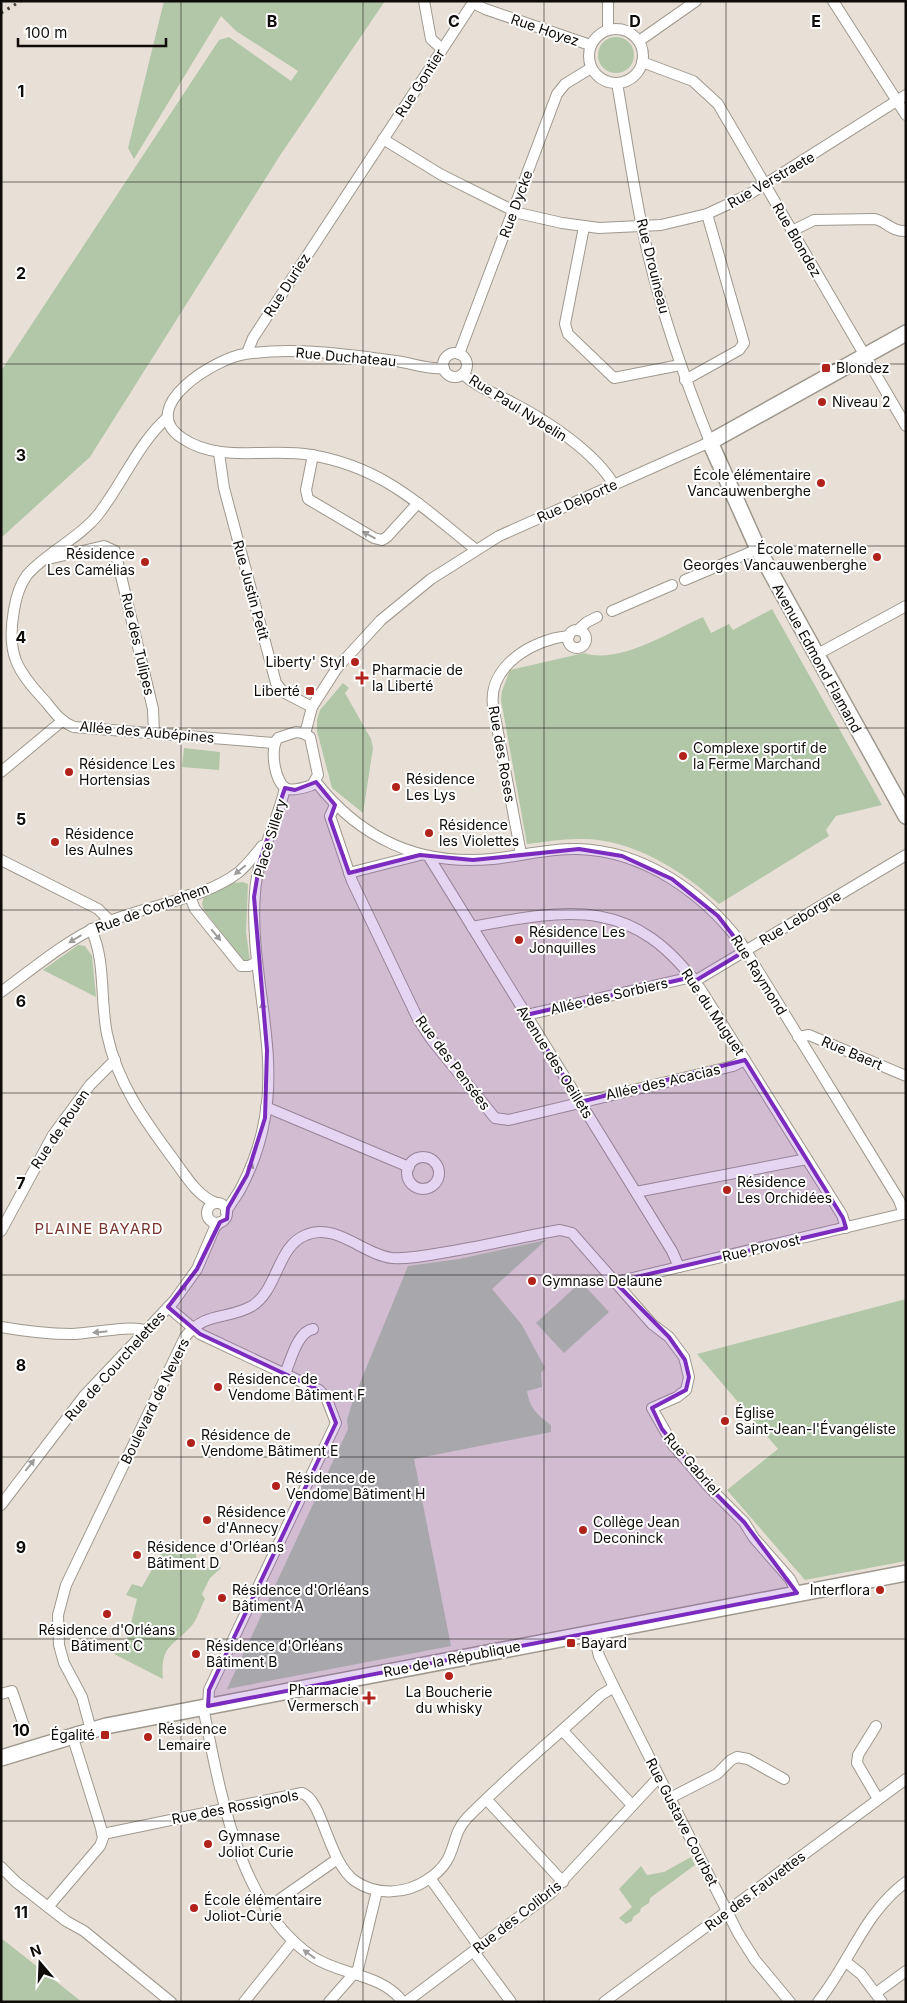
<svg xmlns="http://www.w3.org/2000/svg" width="907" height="2003" viewBox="0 0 907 2003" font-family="Inter,sans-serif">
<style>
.green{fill:#b2c6a8}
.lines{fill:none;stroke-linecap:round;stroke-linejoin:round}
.street-casing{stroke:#9f988e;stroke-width:12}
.secondary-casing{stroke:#9f988e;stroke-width:18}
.street{stroke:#fff;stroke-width:10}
.secondary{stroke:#fff;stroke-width:15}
.rail{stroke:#46423d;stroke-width:3;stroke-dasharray:2.5 5;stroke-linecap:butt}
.oneway{fill:#9f9d9c}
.marked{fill:#7b2cbf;fill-opacity:0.2;stroke:#7b2cbf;stroke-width:4;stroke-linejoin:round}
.grid{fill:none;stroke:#0e0b08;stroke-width:1;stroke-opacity:0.55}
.poi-dot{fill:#b1221b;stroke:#fff;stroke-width:2}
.labels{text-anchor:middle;stroke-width:4;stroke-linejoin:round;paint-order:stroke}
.street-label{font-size:14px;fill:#0e0b08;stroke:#fff}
.poi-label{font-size:14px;fill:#0e0b08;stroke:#fff;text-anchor:start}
.neighbourhood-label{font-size:15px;letter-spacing:1px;fill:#79332b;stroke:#fff}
.grid-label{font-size:16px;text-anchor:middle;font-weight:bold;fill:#0e0b08;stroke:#fff;stroke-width:4;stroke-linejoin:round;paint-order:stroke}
</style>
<rect width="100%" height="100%" fill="#e8e0d6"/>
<g class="green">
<path d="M164,1H385L281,154L90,457L1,538V371L219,40L229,37L291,81L298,71L236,31L221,16L134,159L128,148Z"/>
<circle cx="616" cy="55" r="18"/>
<path d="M772,609L882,805L836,816L826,830L829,836L719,904C682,870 630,837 578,839C561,839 544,842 527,844L501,700L502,691L510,670L584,653C619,665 671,631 703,617L711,633L729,624L733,630Z"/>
<path d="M343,683L349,688L345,693L371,739L373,748L363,813L332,788L317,731V720L320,710Z"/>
<path d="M184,748L220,752L219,770L182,767Z"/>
<path d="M243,882L248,884L246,932L250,961L243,960L204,910L202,904L204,896L231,883Z"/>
<path d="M78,945L85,946L92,956L96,997L43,970Z"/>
<path d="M546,1240L492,1289L522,1325L545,1368L541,1373L542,1387L527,1391C530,1408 537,1415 551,1425V1432L414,1459L451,1646L227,1689L348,1429L347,1420L353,1400L408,1266L459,1259Z"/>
<path d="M581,1282L609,1312L564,1353L536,1323Z"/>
<path d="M906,1299V1561L805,1580L727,1490L778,1449L697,1354Z"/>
<path d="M167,1548L177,1555L188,1549L196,1553V1562L200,1569L212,1567L218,1560L221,1568L210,1578L202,1594L205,1599C201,1606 198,1617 193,1624C174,1647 160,1643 163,1679L114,1654L126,1643L137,1599L126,1595L132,1584L142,1587L162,1552Z"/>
<path d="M691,1857L695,1865L650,1898L649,1903L641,1908L640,1912L633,1917L632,1921L626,1924L619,1918L632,1907L619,1889L641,1866L647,1875L664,1872Z"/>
<path d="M1,1938L82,2002H1Z"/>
</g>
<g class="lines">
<defs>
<g id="street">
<path d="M424,1L431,39L442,49"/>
<path d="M608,1V30"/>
<path d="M833,1L906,115"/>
<path d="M473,3L485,9L590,45"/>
<circle cx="616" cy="56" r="27"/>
<path d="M639,41L696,1"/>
<path d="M642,62L693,81L718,104L906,426"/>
<path d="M383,139L440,174L518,213L562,223L599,228L661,225L707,214L748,195L906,95"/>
<path d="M584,227L565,324L568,334L614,378L680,365"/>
<path d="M792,231L814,220L875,219C887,222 892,232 906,231"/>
<path d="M247,353L253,338L474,1"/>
<circle cx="455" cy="365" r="12"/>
<path d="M459,354L557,94L565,84L591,68"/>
<path d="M444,368C427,370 412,363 396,361C347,354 293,347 245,354C216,358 135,407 182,438C220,464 268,447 311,455C383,467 421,506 475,549"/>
<path d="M463,374C478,388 495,393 513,403C546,420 595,452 614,485"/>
<path d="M685,380L739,350L744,343L707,214"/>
<path d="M168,417C138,443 122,485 97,516C78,539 47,552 27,575C19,586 16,597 14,610C6,654 17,671 46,702C54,712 61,722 74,727L274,743"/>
<path d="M219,453L224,488L276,683L283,692L312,707"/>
<path d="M313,455L306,490L308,499L374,538L382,540L387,537L418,503"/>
<path d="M48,559L104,546L115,551L153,709L154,733"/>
<path d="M685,580L758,549"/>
<path d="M612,611L672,585"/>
<circle cx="577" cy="639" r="9"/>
<path d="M578,630L587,622L597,617"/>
<path d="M816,655L906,606"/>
<path d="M296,732L303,733L310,737L318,775L312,785C306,787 295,791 288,789C275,786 269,748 278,738Z"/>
<path d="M305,734L312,707L337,668L381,620L431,579L499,536L710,442C683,375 659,307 644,236C633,186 626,134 617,83"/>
<path d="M1,772L62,721"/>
<path d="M316,782C360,838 419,866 492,859C521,856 549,848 578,849C644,851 702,892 741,943L899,1200L904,1214"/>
<path d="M335,805L330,816L352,881L418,1019L431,1039L495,1118L509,1120L733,1066L745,1060"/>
<path d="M521,854L493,706C488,666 533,639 569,636"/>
<path d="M429,857L672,1251L679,1267"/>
<path d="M1,860L98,909L110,921"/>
<path d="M349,873L420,855"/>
<path d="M189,895L195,909L241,966H249L257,962"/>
<path d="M472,927C572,908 635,897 701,990L842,1215L846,1228"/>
<path d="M91,929C106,961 100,1000 107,1034C117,1083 145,1121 174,1160C186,1176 197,1196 216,1203"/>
<path d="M695,981L906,855"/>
<path d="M1,992C34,968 65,941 103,924C145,905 203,900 239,872C248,864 255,855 262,846"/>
<path d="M526,1015L692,977"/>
<path d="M798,1037L809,1035L906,1076"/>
<path d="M266,1107L409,1167"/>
<circle cx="423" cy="1173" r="16"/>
<path d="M636,1192L807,1159"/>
<circle cx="217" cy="1213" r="10"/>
<path d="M226,1212C231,1202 238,1195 242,1186C253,1165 261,1141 265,1117C278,1043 249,968 255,893C257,856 277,824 285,788"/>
<path d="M1,1231L53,1135L90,1085L115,1060"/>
<path d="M616,1282L906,1213"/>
<path d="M168,1307L200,1334L319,1390L326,1397L336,1423L209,1690L208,1706"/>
<path d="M1,1327C24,1331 47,1334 71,1334C91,1334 131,1324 147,1331"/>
<path d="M285,1374C291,1360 297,1332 313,1329"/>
<path d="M1,1505L84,1396L174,1301L197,1269L215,1227L220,1222"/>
<path d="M593,1631L599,1656L614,1687L738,1933L755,1960L790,2002"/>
<path d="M1,1694L12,1691L24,1726"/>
<path d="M203,1707C220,1790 238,1907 313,1957C342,1976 381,1973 403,2002"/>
<path d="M876,1726L858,1755L857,1763L878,1799"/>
<path d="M91,1730L82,1697L64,1663L59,1645L58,1615L66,1585L185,1337C205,1311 228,1320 252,1306C278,1290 277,1246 306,1235C336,1222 364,1255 392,1258C408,1259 425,1256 441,1253C481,1247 520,1237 560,1230L572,1233L652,1324L669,1337L684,1357L689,1377L686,1390L677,1397L652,1408L673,1445L709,1487L744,1522L754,1538L790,1579L797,1593"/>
<path d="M563,1731L632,1805"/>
<path d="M670,1798L717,1774L731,1760L737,1757L748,1759L784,1779"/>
<path d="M487,1800L563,1882"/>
<path d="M103,1834L302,1793C323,1800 328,1862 355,1881C377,1896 406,1894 427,1880C460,1859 448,1838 467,1818C509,1775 557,1736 601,1695L614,1687"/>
<path d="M1,1867L16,1882L66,1921L84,1931L171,2002"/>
<path d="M430,1878L480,1948"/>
<path d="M48,1907L100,1846L103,1838L101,1828L72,1735"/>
<path d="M266,1909L336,1860"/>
<path d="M474,1952L511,2002"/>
<path d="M846,1962L861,1974L882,2002"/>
<path d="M876,1993L906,1971"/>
<path d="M244,2002L293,1941"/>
<path d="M329,2002L358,1969L377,1891"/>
<path d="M406,2002L551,1893L659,1777"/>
<path d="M604,2002L906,1779"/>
<path d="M818,2002C851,1961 863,1914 906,1882"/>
</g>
<g id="secondary">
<path d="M906,333L710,442L758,549L906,816"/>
<path d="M1,1758L106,1726L906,1573"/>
</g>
</defs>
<use href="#street" class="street-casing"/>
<use href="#secondary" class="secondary-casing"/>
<use href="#street" class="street"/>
<use href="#secondary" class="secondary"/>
<path class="rail" d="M1,13L21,1"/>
</g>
<defs><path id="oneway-solid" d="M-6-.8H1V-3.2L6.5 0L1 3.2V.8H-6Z" transform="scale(1.25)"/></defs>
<g class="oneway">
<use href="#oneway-solid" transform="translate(369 535) rotate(-151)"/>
<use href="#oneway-solid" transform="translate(240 870) rotate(140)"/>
<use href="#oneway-solid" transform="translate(216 935) rotate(50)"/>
<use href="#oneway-solid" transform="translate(75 939) rotate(149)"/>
<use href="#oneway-solid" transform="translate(263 1009) rotate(-97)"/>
<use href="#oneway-solid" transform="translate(250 1169) rotate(-69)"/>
<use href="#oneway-solid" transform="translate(182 1290) rotate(-54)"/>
<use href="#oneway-solid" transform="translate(100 1332) rotate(174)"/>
<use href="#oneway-solid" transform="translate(30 1465) rotate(-52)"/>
<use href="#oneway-solid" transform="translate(309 1954) rotate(-144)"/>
</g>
<path class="marked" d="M316,782L335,805L330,819L349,873L420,855L473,860L579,849L622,856L672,879L718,916L745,951L695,981L692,977L526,1015L580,1102L745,1060L843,1218L846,1228L615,1282L669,1337L685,1360L689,1377L686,1390L652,1408L662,1429L709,1487L744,1522L797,1593L208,1706L209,1690L336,1423L326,1397L319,1390L200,1334L168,1307L197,1269L220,1222L227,1219L228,1208L247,1175L265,1118L267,1050L254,897L260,860L285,788L295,790Z"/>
<path class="grid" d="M181,1V2002M363,1V2002M544,1V2002M726,1V2002M1,182H906M1,364H906M1,546H906M1,728H906M1,910H906M1,1093H906M1,1275H906M1,1457H906M1,1639H906M1,1821H906"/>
<g class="poi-dot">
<rect x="821" y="363" width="10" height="10" rx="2.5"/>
<circle cx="822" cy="402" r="5"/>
<circle cx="821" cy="483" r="5"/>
<circle cx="877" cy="557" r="5"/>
<circle cx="145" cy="562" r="5"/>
<circle cx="355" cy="662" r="5"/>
<path d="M359.5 670.5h5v5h5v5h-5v5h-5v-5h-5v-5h5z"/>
<rect x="305" y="686" width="10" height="10" rx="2.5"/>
<circle cx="683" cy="756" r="5"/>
<circle cx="69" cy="772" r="5"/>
<circle cx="396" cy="787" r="5"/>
<circle cx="429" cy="833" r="5"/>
<circle cx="55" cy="842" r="5"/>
<circle cx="519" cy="940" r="5"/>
<circle cx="727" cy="1190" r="5"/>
<circle cx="532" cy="1281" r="5"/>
<circle cx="218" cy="1387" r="5"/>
<circle cx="725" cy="1421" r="5"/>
<circle cx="191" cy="1443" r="5"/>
<circle cx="276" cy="1486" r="5"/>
<circle cx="207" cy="1520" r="5"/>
<circle cx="583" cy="1530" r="5"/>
<circle cx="137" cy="1555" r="5"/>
<circle cx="880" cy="1590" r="5"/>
<circle cx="222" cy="1598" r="5"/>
<circle cx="107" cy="1614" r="5"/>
<rect x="566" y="1638" width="10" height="10" rx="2.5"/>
<circle cx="196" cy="1654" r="5"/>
<circle cx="449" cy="1676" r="5"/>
<path d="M366.5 1690.5h5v5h5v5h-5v5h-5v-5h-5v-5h5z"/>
<rect x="100" y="1730" width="10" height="10" rx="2.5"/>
<circle cx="148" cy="1737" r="5"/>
<circle cx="208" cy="1844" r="5"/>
<circle cx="194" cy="1908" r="5"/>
</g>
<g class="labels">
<g class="street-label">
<text transform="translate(545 30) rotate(19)" y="5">Rue Hoyez</text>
<text transform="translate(420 83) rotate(-57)" y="5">Rue Gontier</text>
<text transform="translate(771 180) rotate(-30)" y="5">Rue Verstraete</text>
<text transform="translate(516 204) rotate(-70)" y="5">Rue Dycke</text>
<text transform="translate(797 240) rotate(60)" y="5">Rue Blondez</text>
<text transform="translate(653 266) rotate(76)" y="5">Rue Drouineau</text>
<text transform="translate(287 285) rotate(-57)" y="5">Rue Duriez</text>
<text transform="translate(346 357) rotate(5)" y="5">Rue Duchateau</text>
<text transform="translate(518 408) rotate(32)" y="5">Rue Paul Nybelin</text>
<text transform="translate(577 501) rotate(-24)" y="5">Rue Delporte</text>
<text transform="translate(251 590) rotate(75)" y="5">Rue Justin Petit</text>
<text transform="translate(138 644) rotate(77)" y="5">Rue des Tulipes</text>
<text transform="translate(817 658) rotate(61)" y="5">Avenue Edmond Flamand</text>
<text transform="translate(147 732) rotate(5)" y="5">Allée des Aubépines</text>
<text transform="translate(502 754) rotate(80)" y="5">Rue des Roses</text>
<text transform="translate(270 838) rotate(-73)" y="5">Place Sillery</text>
<text transform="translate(152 908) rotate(-20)" y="5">Rue de Corbehem</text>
<text transform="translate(800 918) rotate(-31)" y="5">Rue Leborgne</text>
<text transform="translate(759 975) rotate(58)" y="5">Rue Raymond</text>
<text transform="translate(609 996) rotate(-13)" y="5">Allée des Sorbiers</text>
<text transform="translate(713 1012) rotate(56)" y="5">Rue du Muguet</text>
<text transform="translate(852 1053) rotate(23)" y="5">Rue Baert</text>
<text transform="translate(555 1062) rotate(58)" y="5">Avenue des Oeillets</text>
<text transform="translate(453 1063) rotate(53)" y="5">Rue des Pensées</text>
<text transform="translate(663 1082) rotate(-13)" y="5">Allée des Acacias</text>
<text transform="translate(60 1129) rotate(-56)" y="5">Rue de Rouen</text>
<text transform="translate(761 1248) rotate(-13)" y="5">Rue Provost</text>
<text transform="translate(115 1366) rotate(-48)" y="5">Rue de Courchelettes</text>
<text transform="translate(155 1401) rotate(-64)" y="5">Boulevard de Nevers</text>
<text transform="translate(692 1464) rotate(49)" y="5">Rue Gabriel</text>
<text transform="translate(452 1659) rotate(-11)" y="5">Rue de la République</text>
<text transform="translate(235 1807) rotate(-11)" y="5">Rue des Rossignols</text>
<text transform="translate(682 1822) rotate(63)" y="5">Rue Gustave Courbet</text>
<text transform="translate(755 1891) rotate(-37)" y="5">Rue des Fauvettes</text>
<text transform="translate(517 1917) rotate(-38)" y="5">Rue des Colibris</text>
</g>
<g class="poi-label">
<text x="836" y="373">Blondez</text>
<text x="832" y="407">Niveau 2</text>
<text x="811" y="480" text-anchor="end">École élémentaire<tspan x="811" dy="16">Vancauwenberghe</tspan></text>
<text x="867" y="554" text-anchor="end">École maternelle<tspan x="867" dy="16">Georges Vancauwenberghe</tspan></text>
<text x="135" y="559" text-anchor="end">Résidence<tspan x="135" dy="16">Les Camélias</tspan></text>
<text x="345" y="667" text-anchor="end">Liberty' Styl</text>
<text x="372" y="675">Pharmacie de<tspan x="372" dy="16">la Liberté</tspan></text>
<text x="300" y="696" text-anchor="end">Liberté</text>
<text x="693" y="753">Complexe sportif de<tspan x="693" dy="16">la Ferme Marchand</tspan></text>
<text x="79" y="769">Résidence Les<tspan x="79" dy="16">Hortensias</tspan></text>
<text x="406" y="784">Résidence<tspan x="406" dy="16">Les Lys</tspan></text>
<text x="439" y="830">Résidence<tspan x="439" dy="16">les Violettes</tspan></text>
<text x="65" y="839">Résidence<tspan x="65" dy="16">les Aulnes</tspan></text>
<text x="529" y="937">Résidence Les<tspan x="529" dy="16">Jonquilles</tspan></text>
<text x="737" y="1187">Résidence<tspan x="737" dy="16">Les Orchidées</tspan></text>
<text x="542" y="1286">Gymnase Delaune</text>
<text x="228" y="1384">Résidence de<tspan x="228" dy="16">Vendome Bâtiment F</tspan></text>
<text x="735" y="1418">Église<tspan x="735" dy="16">Saint-Jean-l'Évangéliste</tspan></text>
<text x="201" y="1440">Résidence de<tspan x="201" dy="16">Vendome Bâtiment E</tspan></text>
<text x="286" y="1483">Résidence de<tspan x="286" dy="16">Vendome Bâtiment H</tspan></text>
<text x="217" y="1517">Résidence<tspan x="217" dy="16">d'Annecy</tspan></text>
<text x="593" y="1527">Collège Jean<tspan x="593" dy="16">Deconinck</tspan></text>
<text x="147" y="1552">Résidence d'Orléans<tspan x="147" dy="16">Bâtiment D</tspan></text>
<text x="232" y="1595">Résidence d'Orléans<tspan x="232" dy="16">Bâtiment A</tspan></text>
<text x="870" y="1595" text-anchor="end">Interflora</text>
<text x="107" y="1635" text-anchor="middle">Résidence d'Orléans<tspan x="107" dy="16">Bâtiment C</tspan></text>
<text x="581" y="1648">Bayard</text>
<text x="206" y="1651">Résidence d'Orléans<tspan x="206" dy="16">Bâtiment B</tspan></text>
<text x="359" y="1695" text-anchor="end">Pharmacie<tspan x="359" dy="16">Vermersch</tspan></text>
<text x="449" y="1697" text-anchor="middle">La Boucherie<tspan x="449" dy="16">du whisky</tspan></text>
<text x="158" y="1734">Résidence<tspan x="158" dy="16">Lemaire</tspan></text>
<text x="95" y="1740" text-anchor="end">Égalité</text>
<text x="218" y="1841">Gymnase<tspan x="218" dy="16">Joliot Curie</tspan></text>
<text x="204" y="1905">École élémentaire<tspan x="204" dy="16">Joliot-Curie</tspan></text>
</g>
<g class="neighbourhood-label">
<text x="99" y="1234">PLAINE BAYARD</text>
</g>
</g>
<g class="grid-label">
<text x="272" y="27">B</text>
<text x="454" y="27">C</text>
<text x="635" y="27">D</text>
<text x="816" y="27">E</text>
<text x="21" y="97">1</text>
<text x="21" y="279">2</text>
<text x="21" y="461">3</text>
<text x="21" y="643">4</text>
<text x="21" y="825">5</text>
<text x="21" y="1007">6</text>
<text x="21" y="1189">7</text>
<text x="21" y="1371">8</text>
<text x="21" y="1553">9</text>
<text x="21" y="1736">10</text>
<text x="21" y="1918">11</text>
</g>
<rect width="907" height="2003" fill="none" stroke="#0e0b08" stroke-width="5"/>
<g transform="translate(40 1963) rotate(341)" stroke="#ffffff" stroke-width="4" paint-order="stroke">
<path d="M0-4L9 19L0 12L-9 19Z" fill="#0e0b08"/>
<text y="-8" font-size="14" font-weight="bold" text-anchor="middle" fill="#0e0b08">N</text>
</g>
<path d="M18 38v8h148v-8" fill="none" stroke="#0e0b08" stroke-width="2.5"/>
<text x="25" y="38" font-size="15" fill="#0e0b08" stroke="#ffffff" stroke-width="4" paint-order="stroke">100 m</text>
</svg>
